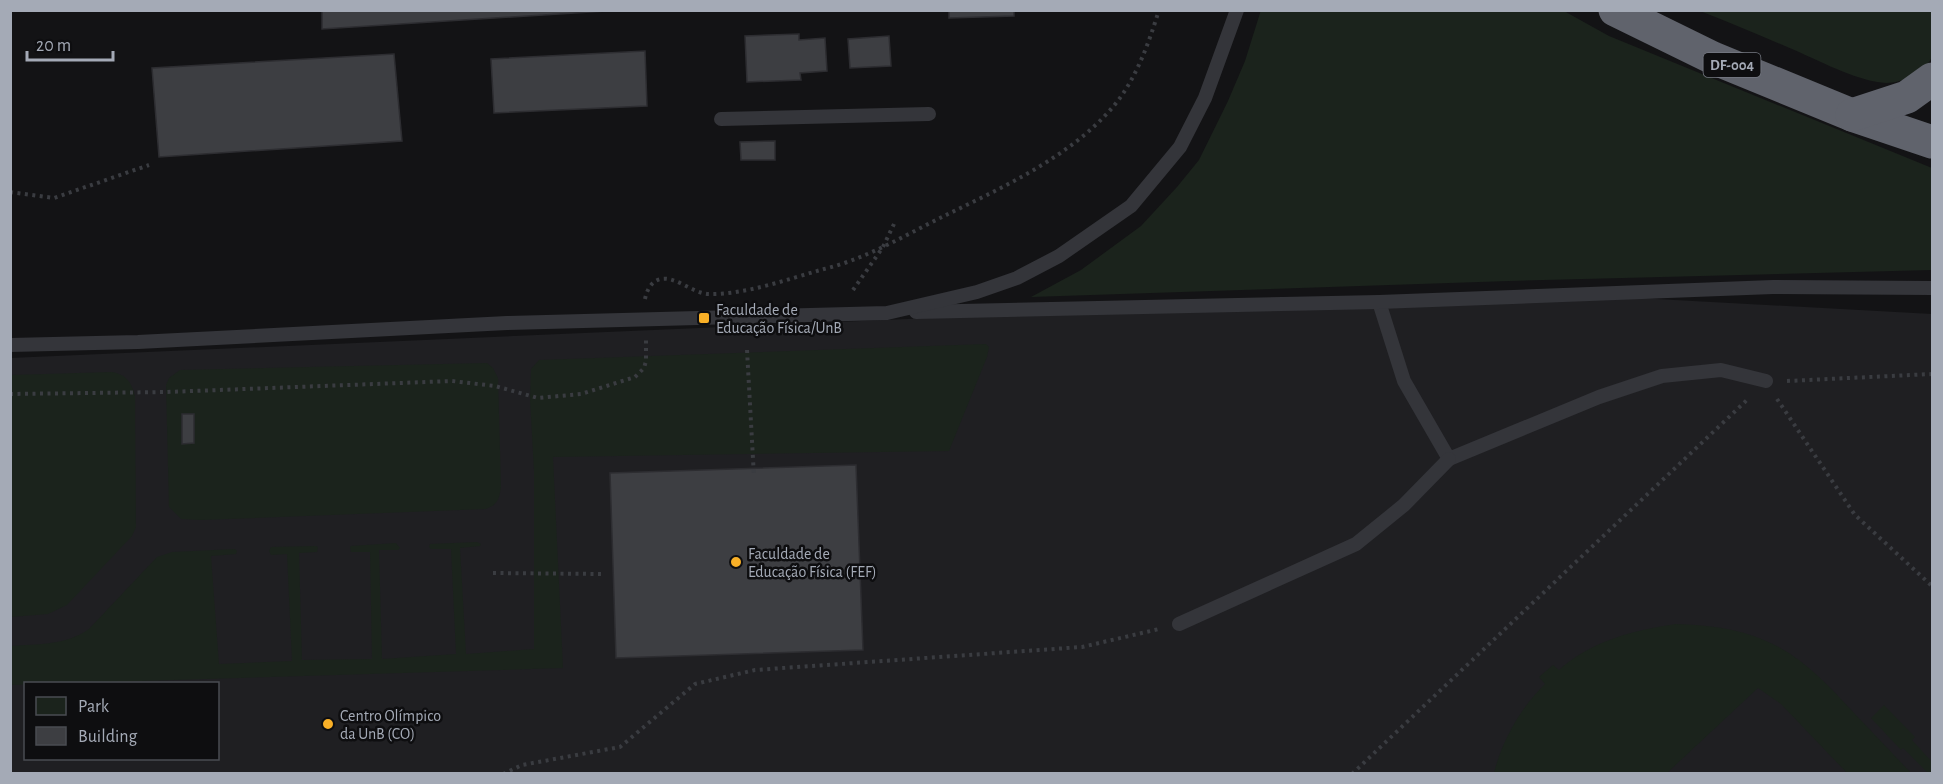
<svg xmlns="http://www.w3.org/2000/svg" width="1943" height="784" viewBox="0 0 1943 784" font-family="'Alegreya Sans',sans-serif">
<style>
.built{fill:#1f1f22;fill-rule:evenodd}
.green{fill:#1b231c}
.building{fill:#3d3e42;stroke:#2d2d31;stroke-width:1.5}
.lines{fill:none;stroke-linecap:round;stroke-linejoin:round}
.path{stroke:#3a3c41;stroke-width:4;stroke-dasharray:3 4.5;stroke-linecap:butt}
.lane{stroke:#34353a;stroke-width:14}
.highway{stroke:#60636c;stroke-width:33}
.poi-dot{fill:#f9b027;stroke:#0e0e10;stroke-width:2}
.labels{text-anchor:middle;stroke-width:5;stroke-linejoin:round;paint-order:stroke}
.shield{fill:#0e0e10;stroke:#777b84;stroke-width:1.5}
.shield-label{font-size:15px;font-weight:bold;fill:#a4aab6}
.poi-label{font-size:16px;fill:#a4aab6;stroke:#0e0e10;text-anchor:start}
</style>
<rect width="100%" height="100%" fill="#131315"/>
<path class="built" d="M1528,292L1932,314V773H11L10,358ZM26,684H218V758H26Z"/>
<g class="green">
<path d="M1261,10L1564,11L1609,36L1932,168V270L1509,281L1031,297L1081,270L1141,226L1177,187L1199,160L1228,101L1245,61Z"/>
<path d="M1700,11H1932V57C1925,72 1903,83 1886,83C1861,82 1823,63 1799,52C1766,38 1734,24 1700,11Z"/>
<path d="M986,344L989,347L987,357L949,451L553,457L563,668L11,685V646C38,644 67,645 89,629L157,557L172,552L235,549L237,551L236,554L211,556L219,664L292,661L287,554L271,555L269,551L271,547L316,546L318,547L317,552L299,553L302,660L372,659L370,552H351L350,547L351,546L396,543L400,548L398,550H379L382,659L456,654L451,549H431L429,547L430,544L477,542L481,544L480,546L460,548L466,654L534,649V471L530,399L531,369L539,360Z"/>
<path d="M487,363L493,368L498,378L501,487C499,499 498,504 486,509L201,520L181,519L169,507L166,385L169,378L180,370Z"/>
<path d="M112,372C127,375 131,382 135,396L136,527L132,536L67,605L48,614L11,617V375Z"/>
<path d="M1676,624C1707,625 1737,628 1766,641C1802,656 1827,684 1854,713C1873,733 1892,753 1911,773H1847L1781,704L1758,688L1667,773H1494C1502,741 1521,707 1545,684L1539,677L1553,665L1559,670C1591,641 1634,630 1676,624Z"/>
<path d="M1884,705L1915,737L1912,740L1932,762V773H1928L1903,748L1901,750L1871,718Z"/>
</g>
<g class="building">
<path d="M322,10H622L322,29Z"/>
<path d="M949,10H1014V16L949,18Z"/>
<path d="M799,34V40L825,38L827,71L800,73L801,80L747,82L745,36Z"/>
<path d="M889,36L891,66L850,68L848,39Z"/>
<path d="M645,51L647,106L494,113L491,59Z"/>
<path d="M394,54L402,141L159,157L152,68Z"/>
<path d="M775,141V160H741L740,142Z"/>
<path d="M182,414H194V443L182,444Z"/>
<path d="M856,465L863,650L616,658L610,473Z"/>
</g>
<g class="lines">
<g class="path">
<path d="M10,192L54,198L149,165"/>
<path d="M853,290L883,247L894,224"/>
<path d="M645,299C647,290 651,281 661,279C675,276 693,293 708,294C745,295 788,279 824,269C865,259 902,237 940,218C999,189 1069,158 1112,108C1136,80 1148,45 1159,10"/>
<path d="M747,350L754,477"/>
<path d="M1787,381L1932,374"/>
<path d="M10,394L167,392L452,381L495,386L538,398L581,394L635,377L644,368L646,361V339"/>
<path d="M1777,399L1855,515L1932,586"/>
<path d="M493,573L601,574"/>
<path d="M503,774L522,765L620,747L695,684L755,670L1082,647L1159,629"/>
<path d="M1352,774L1748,399"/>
</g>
<g class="lane">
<path d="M721,119L929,114"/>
<path d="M1379,302L1404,381L1449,459L1599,397L1662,376L1721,370L1766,381"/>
<path d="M916,312L1379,302L1773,287L1932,288"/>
<path d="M10,345L138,342L507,323L887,313L977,292L1017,278L1059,256L1131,206L1180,147L1205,98L1237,10"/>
<path d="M1179,624L1356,544L1404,505L1449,459"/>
</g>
<g class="highway">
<path d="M1615,10L1713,58L1852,115L1932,142"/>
<path d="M1852,115L1907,97L1932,79"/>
</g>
</g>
<g class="poi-dot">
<rect x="698" y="312" width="12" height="12" rx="3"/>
<circle cx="736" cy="562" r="6"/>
<circle cx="328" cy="724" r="6"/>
</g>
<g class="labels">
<rect class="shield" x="1703.5" y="53" width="57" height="24" rx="4.5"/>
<g class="shield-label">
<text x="1732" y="70">DF-004</text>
</g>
<g class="poi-label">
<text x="716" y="315">Faculdade de<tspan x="716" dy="18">Educação Física/UnB</tspan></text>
<text x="748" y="559">Faculdade de<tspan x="748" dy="18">Educação Física (FEF)</tspan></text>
<text x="340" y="721">Centro Olímpico<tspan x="340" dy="18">da UnB (CO)</tspan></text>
</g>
</g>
<rect width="1943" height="784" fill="none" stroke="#a4aab6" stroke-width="24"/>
<rect x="24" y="682" width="195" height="78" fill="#0e0e10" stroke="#4a4c52" stroke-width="1.5"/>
<rect x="36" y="697" width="30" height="18" fill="#1b231c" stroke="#4a4c52" stroke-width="1.5"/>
<text x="78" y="712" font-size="18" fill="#a4aab6">Park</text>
<rect x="36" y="727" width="30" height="18" fill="#3d3e42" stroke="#4a4c52" stroke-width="1.5"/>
<text x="78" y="742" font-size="18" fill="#a4aab6">Building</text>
<path d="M27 51v9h86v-9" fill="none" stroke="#a4aab6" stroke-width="3"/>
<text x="36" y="51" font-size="18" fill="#a4aab6" stroke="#0e0e10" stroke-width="4.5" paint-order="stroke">20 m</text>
</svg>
